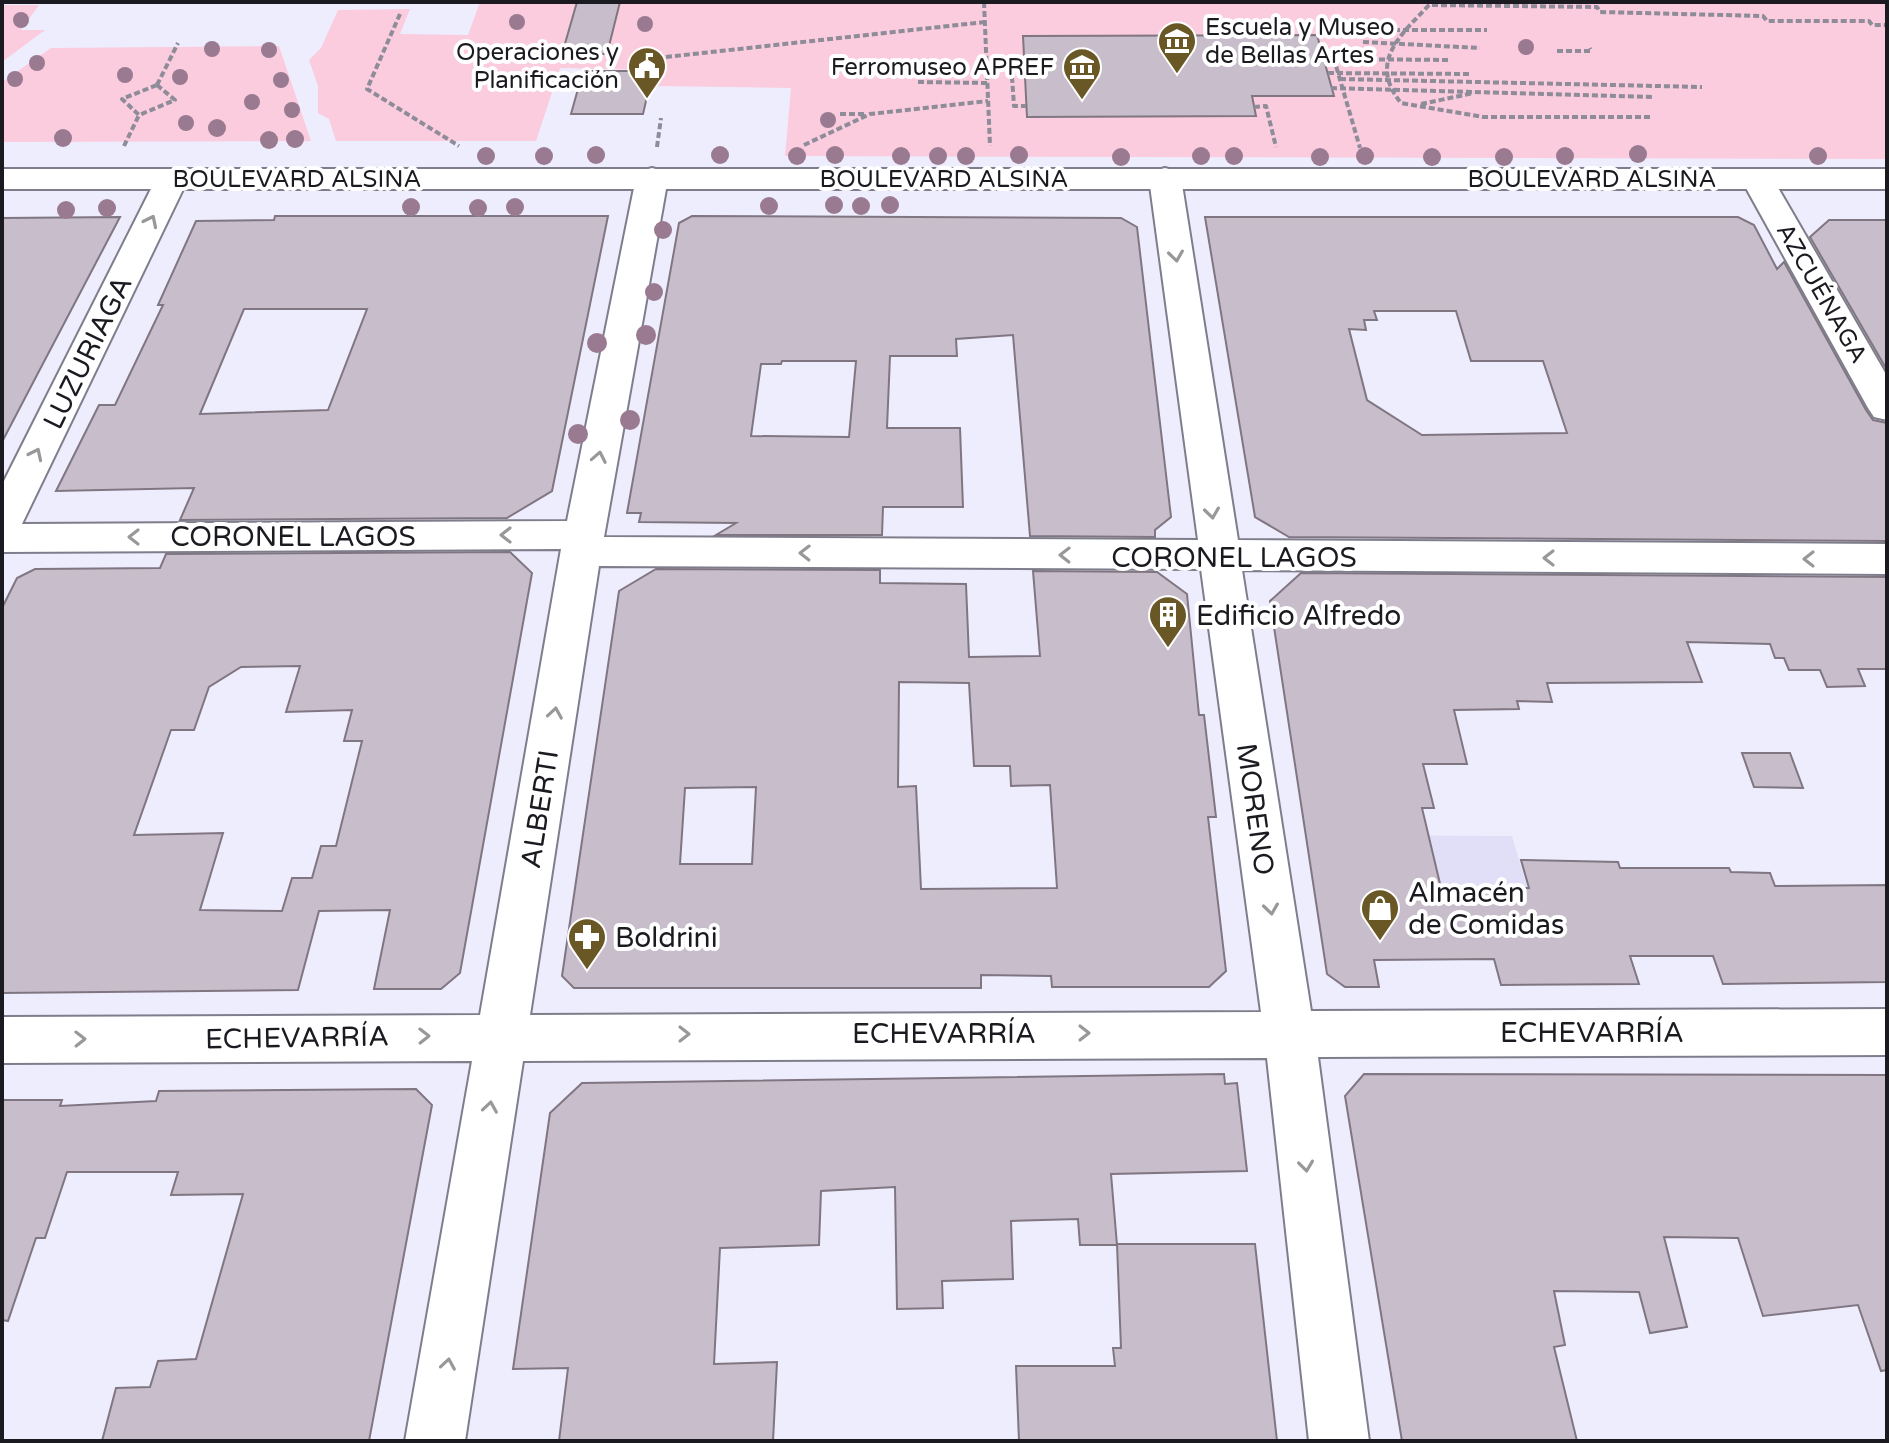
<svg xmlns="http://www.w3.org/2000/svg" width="1889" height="1443" viewBox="0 0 1889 1443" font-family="'Varela Round',sans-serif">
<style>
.built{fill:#e0dff7}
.green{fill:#fbcbde}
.building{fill:#c8bdca;stroke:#807682;stroke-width:2;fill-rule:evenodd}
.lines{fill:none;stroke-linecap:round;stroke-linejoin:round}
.minor-casing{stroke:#7e7d8b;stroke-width:4}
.secondary-casing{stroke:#7e7d8b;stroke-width:4}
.path{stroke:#8d8c98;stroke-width:4;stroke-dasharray:6 3;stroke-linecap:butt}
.minor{fill:#fff;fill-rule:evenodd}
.secondary{fill:#fff;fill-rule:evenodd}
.tree{fill:#997a90}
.oneway{stroke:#98989b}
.labels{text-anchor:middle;stroke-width:8;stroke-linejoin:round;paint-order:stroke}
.far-poi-label{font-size:24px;fill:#1b1a20;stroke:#fff;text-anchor:end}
.far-street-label{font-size:24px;fill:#1b1a20;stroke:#fff}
.street-label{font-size:28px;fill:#1b1a20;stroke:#fff}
.poi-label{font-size:28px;fill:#1b1a20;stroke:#fff;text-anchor:start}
</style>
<rect width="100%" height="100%" fill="#eeedfd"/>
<path class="built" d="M1312,835L1512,836L1530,897H1323Z"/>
<g class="green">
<path d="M480,2H1887V159L785,156L791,88L655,86L657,70L560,68L536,141H336L329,119L318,113V86L309,60L321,48L338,10L410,9L400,34L468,35Z"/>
<path d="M2,5H39L21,30H45L2,62Z"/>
<path d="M279,46L311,141L2,142V82L51,48Z"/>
</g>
<g class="building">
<path d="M577,2H620L607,54H562Z"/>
<path d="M1317,35L1334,96H1252L1256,116L1027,117L1023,36Z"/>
<path d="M583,71H653L643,114H571Z"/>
<path d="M275,216H608L552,491L507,518L180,520L194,488L56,491L99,405H115L163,305H158L196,221L274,220ZM244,309H367L328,410L200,414Z"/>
<path d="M692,216L1121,218L1137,227L1171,517L1155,530V537L1030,536L1013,335L956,339L957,356H890L887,428H960L963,507H883L882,535H716L736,523L639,522L641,513H627L679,223ZM782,361H856L849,437L751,436L761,364H781Z"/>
<path d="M120,217L37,375L2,442V218Z"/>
<path d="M1205,217H1738L1754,225L1777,269L1784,262L1866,410L1873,420L1887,423V541L1289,537L1255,517ZM1374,311H1456L1471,361H1543L1567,433L1422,435L1367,400L1349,329L1366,330L1364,320H1377Z"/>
<path d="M1829,220H1887V370L1810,237Z"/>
<path d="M510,552L532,573L460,973L441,989H374L390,910L319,911L298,990L2,993V608L17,578L35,569L160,568L166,554ZM300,666L286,712L352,710L344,741H362L336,846H321L312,878H292L282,911L200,910L223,833L134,835L171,730H194L209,687L241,667Z"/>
<path d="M656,569L880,570V583L966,584L969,657L1040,656L1033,571L1157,572L1187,594L1199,715H1204L1216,817H1208L1226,971L1209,987H1052L1051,976L981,975V988H574L562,976L619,591ZM899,682L969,683L974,766H1010L1011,786L1050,785L1057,888L921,889L916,786L898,787ZM756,787L752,864H680L685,788Z"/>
<path d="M1301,573L1887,577V669H1858L1865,686L1827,687L1820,670H1789L1784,658H1775L1770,644L1687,642L1702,682L1547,683L1552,702L1517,701L1519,709L1454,710L1467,764H1423L1434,808H1422L1441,888H1529L1521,860L1618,862L1620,868H1729L1731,872L1770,873L1775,886L1887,885V982L1723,984L1713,956H1630L1639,984L1501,985L1494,959L1374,960L1379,987H1345L1327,974L1270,601Z"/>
<path d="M1742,753H1790L1803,788L1754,787Z"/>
<path d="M1224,1074L1225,1084L1237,1083L1247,1171L1111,1174L1117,1245H1080L1078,1219L1011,1221L1013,1279L942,1281L943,1308L897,1309L895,1187L821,1191L819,1245L720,1248L714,1364L777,1362L773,1441H559L568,1368L513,1369L550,1113L582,1083Z"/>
<path d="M1364,1074L1887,1075V1370L1881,1371L1858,1305L1763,1316L1738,1238L1664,1237L1687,1327L1650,1333L1639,1292L1554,1291L1565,1345L1554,1347L1577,1441H1402L1345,1096Z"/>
<path d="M416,1089L432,1105L369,1441H102L116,1388L150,1387L158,1361L196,1359L243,1194L171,1195L178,1172H67L45,1238H36L8,1321L2,1320V1100H62L60,1106L156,1101L159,1091Z"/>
<path d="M1117,1244H1255L1277,1441H1019L1016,1366H1115L1113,1348H1121Z"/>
</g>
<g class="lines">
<defs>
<g id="minor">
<path d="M652,168L663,171L668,178L604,537L1198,540L1149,178L1154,171L1165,168L1176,171L1181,178L1238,540L1887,544V574L1242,570L1311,1011L1887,1009V1055L1318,1057L1369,1441H1309L1267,1058L523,1061L465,1441H405L472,1061L2,1063V1017L480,1015L561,549L2,552V485L156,179L161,172L172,169L183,172L188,179L22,524L567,521L636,178L641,171ZM599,566L1201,569L1261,1012L530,1015Z"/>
<path d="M1757,169L1768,172L1773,179L1887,376V420L1874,417L1868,408L1741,179L1746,172Z"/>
</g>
<rect id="secondary" x="2" y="169" width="1885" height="20"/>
</defs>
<use href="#minor" class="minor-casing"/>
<use href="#secondary" class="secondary-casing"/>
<g class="path">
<path d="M984,2L990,146"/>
<path d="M400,14L367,89L459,146"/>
<path d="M1394,30H1487"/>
<path d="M1363,42L1480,48"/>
<path d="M1557,51H1591L1590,48"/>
<path d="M666,57L985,22"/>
<path d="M1324,59H1334L1360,148"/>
<path d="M1334,59L1451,60"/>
<path d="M1328,73L1471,74"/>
<path d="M1012,77L1014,106H1026"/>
<path d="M1340,79L1702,87"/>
<path d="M918,82L987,83"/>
<path d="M157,85L175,100L139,115L122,99Z"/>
<path d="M157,85L178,43"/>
<path d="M1331,88L1654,97"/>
<path d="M1421,104L1474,93"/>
<path d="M1254,107L1266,106L1276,147"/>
<path d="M840,114H865"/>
<path d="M1650,117H1483L1401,103C1368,62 1400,36 1429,5L1597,7L1600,12L1763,16L1767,21H1869L1872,25H1887"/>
<path d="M804,145L870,114L988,101"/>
<path d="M124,146L139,115"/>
<path d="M657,147L661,118"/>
</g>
<use href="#minor" class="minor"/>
<use href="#secondary" class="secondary"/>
</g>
<g class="tree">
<circle cx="21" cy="20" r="8"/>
<circle cx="517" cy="22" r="8"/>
<circle cx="645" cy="24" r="8"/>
<circle cx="1526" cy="47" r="8"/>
<circle cx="212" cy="49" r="8"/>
<circle cx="269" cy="50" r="8"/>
<circle cx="37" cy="63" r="8"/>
<circle cx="125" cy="75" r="8"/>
<circle cx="180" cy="77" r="8"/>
<circle cx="15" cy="79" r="8"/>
<circle cx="281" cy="80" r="8"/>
<circle cx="252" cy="102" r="8"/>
<circle cx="292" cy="110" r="8"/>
<circle cx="828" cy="120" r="8"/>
<circle cx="186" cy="123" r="8"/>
<circle cx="217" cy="128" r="9"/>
<circle cx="63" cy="138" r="9"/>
<circle cx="295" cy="139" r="9"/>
<circle cx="269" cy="140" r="9"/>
<circle cx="1638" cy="154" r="9"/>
<circle cx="596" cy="155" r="9"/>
<circle cx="720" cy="155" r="9"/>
<circle cx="835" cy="155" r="9"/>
<circle cx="1019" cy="155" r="9"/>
<circle cx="486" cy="156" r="9"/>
<circle cx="544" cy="156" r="9"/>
<circle cx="797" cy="156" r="9"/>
<circle cx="901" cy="156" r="9"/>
<circle cx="938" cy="156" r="9"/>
<circle cx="966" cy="156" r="9"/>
<circle cx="1201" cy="156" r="9"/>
<circle cx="1234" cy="156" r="9"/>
<circle cx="1365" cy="156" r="9"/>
<circle cx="1565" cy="156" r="9"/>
<circle cx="1818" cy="156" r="9"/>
<circle cx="1121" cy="157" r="9"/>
<circle cx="1320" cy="157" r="9"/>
<circle cx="1432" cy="157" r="9"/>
<circle cx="1504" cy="157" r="9"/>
<circle cx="834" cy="205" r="9"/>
<circle cx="890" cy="205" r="9"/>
<circle cx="769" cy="206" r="9"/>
<circle cx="861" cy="206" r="9"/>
<circle cx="411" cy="207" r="9"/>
<circle cx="515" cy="207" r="9"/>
<circle cx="107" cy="208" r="9"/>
<circle cx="478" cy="208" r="9"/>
<circle cx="66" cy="210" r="9"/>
<circle cx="663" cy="230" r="9"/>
<circle cx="654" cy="292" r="9"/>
<circle cx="646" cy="335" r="10"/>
<circle cx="597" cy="343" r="10"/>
<circle cx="630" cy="420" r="10"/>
<circle cx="578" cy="434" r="10"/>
</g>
<defs><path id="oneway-chevron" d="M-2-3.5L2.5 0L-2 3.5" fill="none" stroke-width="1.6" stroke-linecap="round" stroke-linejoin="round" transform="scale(2)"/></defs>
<g class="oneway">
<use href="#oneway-chevron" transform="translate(151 221) rotate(-64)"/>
<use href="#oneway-chevron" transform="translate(1176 256) rotate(82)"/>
<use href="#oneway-chevron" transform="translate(36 454) rotate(-64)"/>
<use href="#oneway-chevron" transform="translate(599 457) rotate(-79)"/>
<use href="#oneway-chevron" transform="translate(1212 513) rotate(82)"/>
<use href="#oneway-chevron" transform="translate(506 535) rotate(180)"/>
<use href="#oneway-chevron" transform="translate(134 537) rotate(180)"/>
<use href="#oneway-chevron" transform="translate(805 553) rotate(-179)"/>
<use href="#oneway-chevron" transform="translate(1065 555) rotate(-179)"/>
<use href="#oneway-chevron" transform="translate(1549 558) rotate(-180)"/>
<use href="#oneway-chevron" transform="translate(1809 559) rotate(-180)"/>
<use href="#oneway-chevron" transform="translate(555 713) rotate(-81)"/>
<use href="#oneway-chevron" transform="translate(1271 909) rotate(82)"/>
<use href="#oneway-chevron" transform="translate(1084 1033)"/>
<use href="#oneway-chevron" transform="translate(684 1034)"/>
<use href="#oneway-chevron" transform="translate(424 1036) rotate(-1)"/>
<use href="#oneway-chevron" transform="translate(80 1039) rotate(-1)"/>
<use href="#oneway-chevron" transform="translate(490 1107) rotate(-81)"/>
<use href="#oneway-chevron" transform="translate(1306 1166) rotate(83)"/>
<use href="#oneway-chevron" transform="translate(448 1364) rotate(-81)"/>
</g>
<defs>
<symbol id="museum-pin" viewBox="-11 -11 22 30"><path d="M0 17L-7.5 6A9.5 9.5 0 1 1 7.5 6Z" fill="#695725" stroke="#fff"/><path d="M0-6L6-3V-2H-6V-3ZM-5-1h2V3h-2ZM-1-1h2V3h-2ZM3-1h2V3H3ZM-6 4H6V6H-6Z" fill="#fff"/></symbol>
<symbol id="civic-pin" viewBox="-11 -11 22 30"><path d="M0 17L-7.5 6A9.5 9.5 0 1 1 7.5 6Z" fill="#695725" stroke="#fff"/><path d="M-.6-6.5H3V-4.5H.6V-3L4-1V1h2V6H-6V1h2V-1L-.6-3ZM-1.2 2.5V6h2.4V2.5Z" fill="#fff"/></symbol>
<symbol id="building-pin" viewBox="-11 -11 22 30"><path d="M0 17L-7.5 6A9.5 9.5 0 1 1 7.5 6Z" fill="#695725" stroke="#fff"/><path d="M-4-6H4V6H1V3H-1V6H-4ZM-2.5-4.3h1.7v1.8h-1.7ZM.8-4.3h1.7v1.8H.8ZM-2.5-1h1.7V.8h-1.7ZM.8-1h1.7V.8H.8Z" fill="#fff"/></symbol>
<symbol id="shop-pin" viewBox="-11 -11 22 30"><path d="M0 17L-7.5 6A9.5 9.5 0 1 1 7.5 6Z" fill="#695725" stroke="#fff"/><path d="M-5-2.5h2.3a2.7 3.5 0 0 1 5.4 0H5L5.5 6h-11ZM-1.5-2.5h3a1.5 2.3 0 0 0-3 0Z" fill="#fff"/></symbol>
<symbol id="pharmacy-pin" viewBox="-11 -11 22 30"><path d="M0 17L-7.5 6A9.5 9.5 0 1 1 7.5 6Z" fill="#695725" stroke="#fff"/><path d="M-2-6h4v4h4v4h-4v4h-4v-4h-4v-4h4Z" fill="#fff"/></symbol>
</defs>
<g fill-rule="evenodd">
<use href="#museum-pin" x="1155" y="19" width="44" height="60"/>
<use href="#civic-pin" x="625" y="44" width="44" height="60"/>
<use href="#museum-pin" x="1060" y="45" width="44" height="60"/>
<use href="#building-pin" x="1146" y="593" width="44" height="60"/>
<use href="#shop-pin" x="1358" y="886" width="44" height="60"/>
<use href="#pharmacy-pin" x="565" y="915" width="44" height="60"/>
</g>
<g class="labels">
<g class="far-poi-label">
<text x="1205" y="35" text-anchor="start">Escuela y Museo<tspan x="1205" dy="28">de Bellas Artes</tspan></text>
<text x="619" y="60">Operaciones y<tspan x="619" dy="28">Planificación</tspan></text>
<text x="1054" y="75">Ferromuseo APREF</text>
</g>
<g class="far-street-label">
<text x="297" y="187">BOULEVARD ALSINA</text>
<text x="944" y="187">BOULEVARD ALSINA</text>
<text x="1592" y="187">BOULEVARD ALSINA</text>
<text transform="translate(1822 293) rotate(60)" y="8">AZCUÉNAGA</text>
</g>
<g class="street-label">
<text transform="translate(87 352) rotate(-64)" y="10">LUZURIAGA</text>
<text x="293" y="546">CORONEL LAGOS</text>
<text x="1234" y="567">CORONEL LAGOS</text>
<text transform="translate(539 809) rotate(-81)" y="10">ALBERTI</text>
<text transform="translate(1256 809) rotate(82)" y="10">MORENO</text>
<text x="1592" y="1042">ECHEVARRÍA</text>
<text x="944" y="1043">ECHEVARRÍA</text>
<text transform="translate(297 1037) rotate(-1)" y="10">ECHEVARRÍA</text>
</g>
<g class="poi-label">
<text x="1196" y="625">Edificio Alfredo</text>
<text x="1408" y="902">Almacén<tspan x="1408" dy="32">de Comidas</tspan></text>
<text x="615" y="947">Boldrini</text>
</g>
</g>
<rect width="1889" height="1443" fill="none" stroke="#1b1a20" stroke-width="8"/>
</svg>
